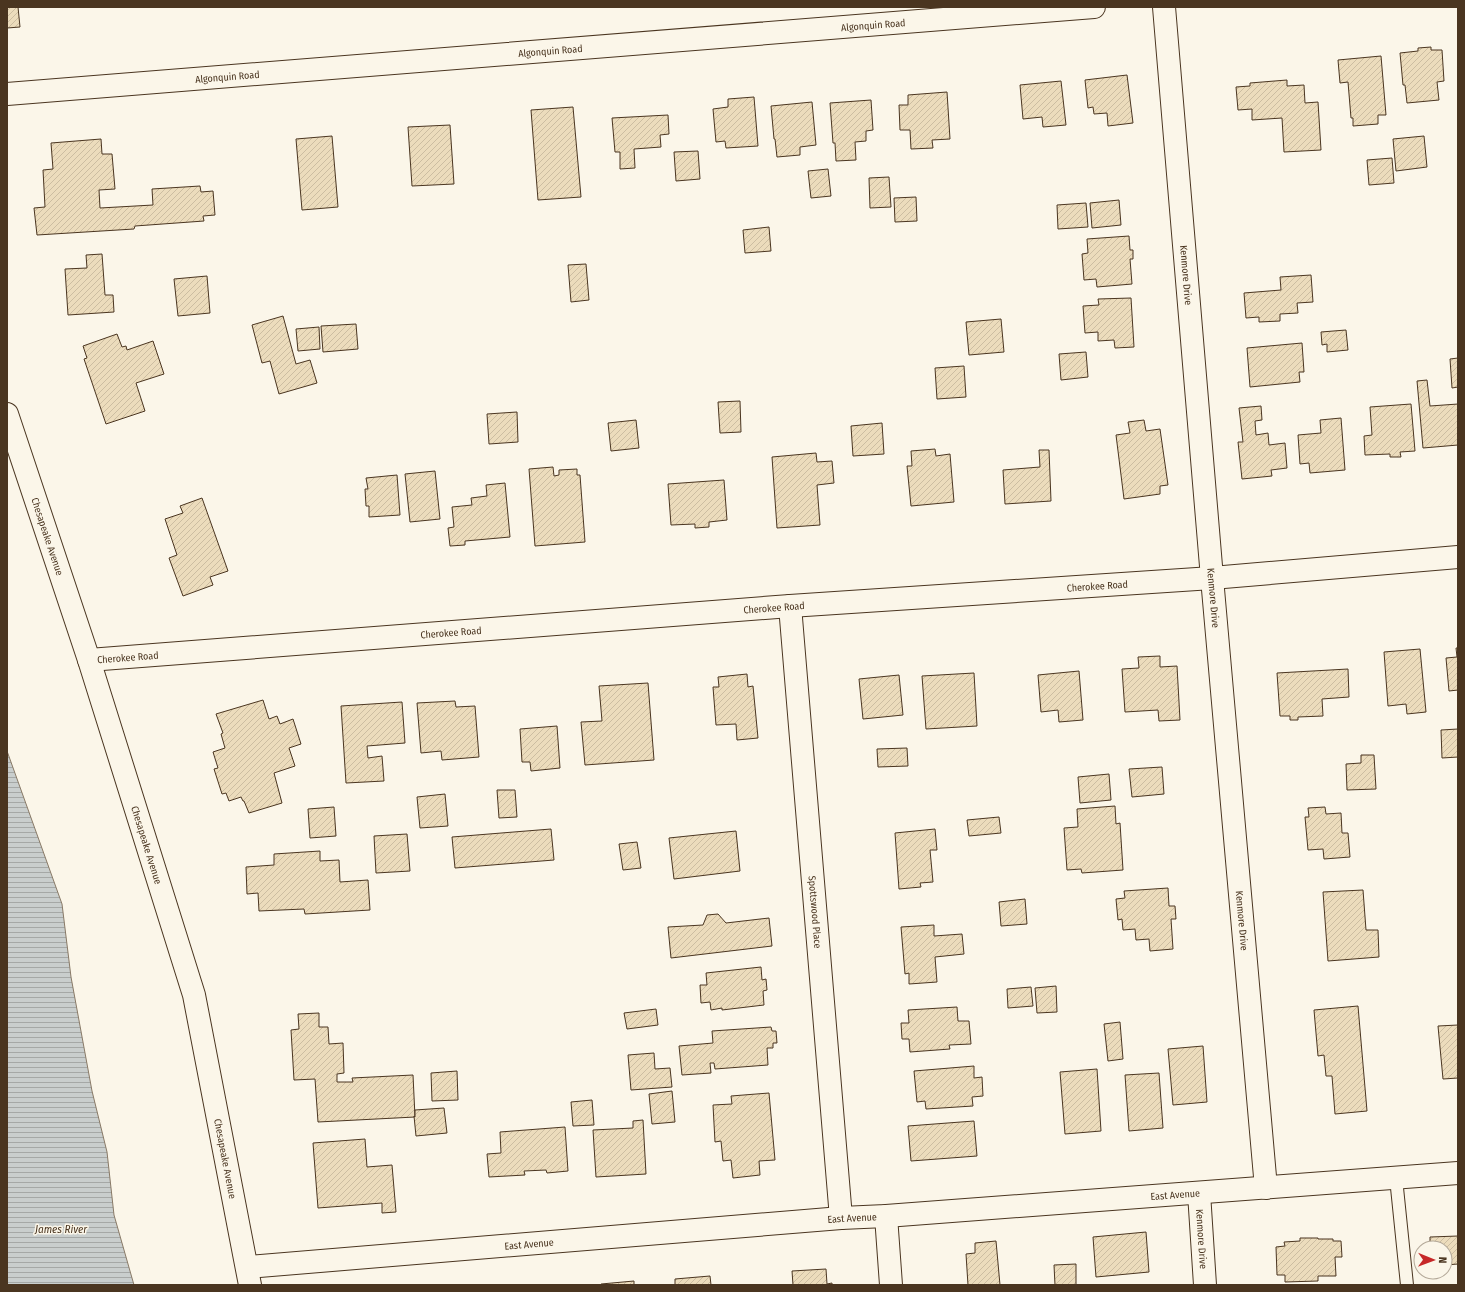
<svg xmlns="http://www.w3.org/2000/svg" width="1465" height="1292" viewBox="0 0 1465 1292" font-family="'Fira Sans Condensed',sans-serif">
<style>
.water{fill:url(#water-rules);stroke:#887966}
.building{fill:url(#building-hatch);stroke:#4a3520}
.lines{fill:none;stroke-linecap:round;stroke-linejoin:round}
.service-casing{stroke:#4a3520;stroke-width:14}
.minor-casing{stroke:#4a3520;stroke-width:24}
.secondary-casing{stroke:#4a3520;stroke-width:24}
.service{stroke:#fbf6e9;stroke-width:12}
.minor{stroke:#fbf6e9;stroke-width:22}
.secondary{stroke:#fbf6e9;stroke-width:22}
.labels{text-anchor:middle;stroke-width:3;stroke-linejoin:round;paint-order:stroke}
.street-label{font-size:10px;fill:#4a3520;stroke:#fbf6e9}
.water-label{font-size:11px;font-style:italic;fill:#4a3520;stroke:#fbf6e9}
</style>
<defs>
<pattern id="water-rules" width="6" height="5" patternUnits="userSpaceOnUse"><rect width="6" height="5" fill="#c9cecd"/><path d="M0 2.5h6" fill="none" stroke="#a5a8a6"/></pattern>
<pattern id="building-hatch" width="6" height="6" patternUnits="userSpaceOnUse"><rect width="6" height="6" fill="#ecdcbc"/><path d="M-1 1l2-2M0 6l6-6M5 7l2-2" fill="none" stroke="#ccbda1"/></pattern>
</defs>
<rect width="100%" height="100%" fill="#fbf6e9"/>
<path class="water" d="M7,751L62,904L71,977L92,1091L107,1152L114,1215L134,1285H7Z"/>
<g class="building">
<path d="M7,7H18L20,27L7,28Z"/>
<path d="M1431,47V50H1442L1444,81L1437,82L1439,100L1407,103L1405,85H1403L1400,53L1418,51V48Z"/>
<path d="M1381,56L1386,115H1378V124L1353,126V118H1351L1348,82L1340,83L1338,60Z"/>
<path d="M1127,75L1133,123L1108,126L1107,113L1094,114L1093,107L1088,108L1085,80Z"/>
<path d="M1287,80V86L1304,85L1305,103L1318,102L1321,150L1284,152L1282,118L1252,120V109L1238,110L1236,87L1250,86V83Z"/>
<path d="M1061,81L1066,125L1043,127L1042,117L1023,119L1020,85Z"/>
<path d="M947,92L950,139L932,140L933,148L911,149L910,130H900L899,105H908V95Z"/>
<path d="M754,97L758,146L726,148L725,141L716,142L713,109L728,107V99Z"/>
<path d="M871,100L873,130L866,131V141L855,142L856,160L836,161L835,143H833L830,103Z"/>
<path d="M812,102L816,145L800,147V155L777,157L775,139H774L771,106Z"/>
<path d="M573,107L581,197L538,200L531,110Z"/>
<path d="M668,115L669,134L660,135L661,147L634,149L635,168L620,169V152H615L612,118Z"/>
<path d="M450,125L454,184L412,186L408,127Z"/>
<path d="M332,136L338,207L302,210L296,139Z"/>
<path d="M1424,136L1427,167L1396,171L1393,139Z"/>
<path d="M101,139L102,154H112L115,189L99,190L100,208L153,205L152,189L200,186L201,192L213,191L215,215L203,216L204,221L135,226L134,229L37,235L34,208L45,207L43,170L53,169L51,143Z"/>
<path d="M698,151L700,179L676,181L674,152Z"/>
<path d="M1392,158L1394,183L1369,185L1367,160Z"/>
<path d="M828,169L831,196L811,198L808,171Z"/>
<path d="M889,177L891,207L870,208L869,178Z"/>
<path d="M916,197L917,221L895,222L894,198Z"/>
<path d="M1119,200L1121,225L1092,228L1090,203Z"/>
<path d="M1086,203L1088,227L1058,229L1057,205Z"/>
<path d="M769,227L771,251L745,253L743,230Z"/>
<path d="M1129,236L1130,250H1133V259H1130L1132,284L1097,287L1096,279L1084,280L1082,254L1088,253L1087,239Z"/>
<path d="M102,254L105,295H113L114,312L68,315L65,269L87,268L86,255Z"/>
<path d="M586,264L589,300L571,302L568,265Z"/>
<path d="M1311,275L1313,302L1297,303L1298,313L1280,314V321L1259,322V317L1246,318L1244,293L1281,290L1280,277Z"/>
<path d="M207,276L210,313L178,316L174,279Z"/>
<path d="M1131,298L1134,347L1115,348L1114,340L1098,341V332L1085,333L1083,306L1099,305L1098,299Z"/>
<path d="M283,316L296,364L310,360L317,383L279,394L270,361L262,363L252,325Z"/>
<path d="M1001,319L1004,352L969,355L966,322Z"/>
<path d="M356,324L358,349L323,352L321,326Z"/>
<path d="M319,327L320,349L298,351L296,329Z"/>
<path d="M1346,330L1348,350L1327,352V344L1322,345L1321,332Z"/>
<path d="M117,334L122,347L126,346L127,350L153,341L164,374L136,383L145,411L106,424L84,359L87,358L83,346Z"/>
<path d="M1302,343L1304,372H1299L1300,382L1250,387L1247,348Z"/>
<path d="M1086,352L1088,377L1061,380L1059,354Z"/>
<path d="M1458,358V387L1452,388L1450,359Z"/>
<path d="M964,366L966,397L937,399L935,368Z"/>
<path d="M1427,380L1430,406L1458,404V445L1423,448L1417,381Z"/>
<path d="M740,401L741,432L720,433L718,402Z"/>
<path d="M1411,404L1415,451L1400,452L1401,457H1390V454L1365,455L1364,436L1372,435L1370,407Z"/>
<path d="M1261,406L1262,420L1255,421L1256,435L1268,433L1269,445L1285,443L1287,468L1271,470L1272,476L1242,479L1238,442H1243L1239,408Z"/>
<path d="M517,412L518,442L489,444L487,414Z"/>
<path d="M1341,418L1345,470L1310,473L1309,463L1300,464L1298,435L1321,433L1320,420Z"/>
<path d="M636,420L639,448L611,451L608,423Z"/>
<path d="M1144,420L1146,431L1160,429L1168,485L1160,486V494L1124,499L1116,435L1130,433L1128,422Z"/>
<path d="M882,423L884,454L853,456L851,426Z"/>
<path d="M935,449L936,456L950,454L954,502L911,506L907,466H912L911,451Z"/>
<path d="M1039,450H1049L1051,501L1005,504L1003,470L1040,467Z"/>
<path d="M816,453L817,462L832,461L834,483L817,485L820,525L777,528L772,457Z"/>
<path d="M553,467L554,476L559,475V470L577,469V475H580L585,542L535,546L529,469Z"/>
<path d="M435,471L440,519L410,522L405,474Z"/>
<path d="M397,475L400,515L369,517V506H366L365,489H368L366,478Z"/>
<path d="M724,480L727,520L709,522V527L695,528V524L671,525L668,484Z"/>
<path d="M505,483L510,537L465,541V545L450,546L448,528L454,527L452,507L472,505L471,498L487,496L486,485Z"/>
<path d="M202,498L228,571L210,577L213,585L183,596L169,558L177,555L165,519L183,513L180,506Z"/>
<path d="M1456,648H1458V690L1449,691L1446,658L1457,657Z"/>
<path d="M1420,649L1426,712L1407,714L1406,704L1388,706L1384,652Z"/>
<path d="M1160,656V667L1177,666L1180,720L1159,721L1158,710L1125,712L1122,669L1139,668L1138,657Z"/>
<path d="M1348,669L1349,697L1322,699L1323,716L1298,717V720H1290V716H1280L1277,673Z"/>
<path d="M1079,671L1083,720L1059,722L1058,710L1041,712L1038,675Z"/>
<path d="M974,673L977,726L926,729L922,676Z"/>
<path d="M747,674L748,687L753,686L758,738L737,740L736,724L716,725L713,687H719L718,677Z"/>
<path d="M899,675L903,715L863,719L859,679Z"/>
<path d="M648,683L654,760L585,765L581,722L602,721L599,686Z"/>
<path d="M263,700L269,719L277,716L280,724L293,719L301,744L289,748L295,766L274,773L282,803L249,813L244,801H243L241,797L229,801L226,793L222,794L214,769L218,768L213,752L225,748L221,734L223,733L216,714Z"/>
<path d="M455,701L456,707L475,706L479,757L442,760L441,751L421,753L417,703Z"/>
<path d="M402,702L405,743L367,746L368,758L382,756L384,781L346,783L341,706Z"/>
<path d="M557,726L560,768L531,771L530,762H522L520,729Z"/>
<path d="M1458,729V757L1442,758L1441,730Z"/>
<path d="M907,748L908,766L878,767L877,749Z"/>
<path d="M1361,755H1374L1376,789L1347,790L1346,764L1361,763Z"/>
<path d="M1162,767L1164,794L1132,797L1129,769Z"/>
<path d="M1109,774L1111,800L1080,803L1078,777Z"/>
<path d="M497,790H515L517,817L499,818Z"/>
<path d="M445,794L448,826L420,828L417,797Z"/>
<path d="M1115,806L1116,824L1120,823L1123,870L1082,873L1081,869L1067,870L1064,828L1078,827L1077,809Z"/>
<path d="M334,807L336,836L310,838L308,809Z"/>
<path d="M1325,807L1326,814L1341,813L1342,833H1348L1350,857L1324,859L1323,849L1308,850L1305,817H1309L1308,808Z"/>
<path d="M999,817L1001,833L969,836L967,820Z"/>
<path d="M551,829L554,860L455,868L452,837Z"/>
<path d="M935,829L937,850H930L933,882L920,883L921,887L899,889L895,833Z"/>
<path d="M736,831L740,871L674,879L669,838Z"/>
<path d="M407,834L410,871L376,873L374,836Z"/>
<path d="M637,842L641,868L623,870L619,844Z"/>
<path d="M320,851V861L339,860L340,882L368,880L370,910L305,914L304,909L259,911L258,893L247,894L246,867L274,865V854Z"/>
<path d="M1168,888L1169,906H1175L1176,919H1171L1173,949L1150,951L1149,939L1136,940L1135,929L1123,930L1122,919L1118,920L1116,899L1125,898L1124,891Z"/>
<path d="M1363,890L1366,930H1378L1379,957L1328,961L1323,892Z"/>
<path d="M1025,899L1027,924L1001,926L999,902Z"/>
<path d="M718,914L726,923L769,918L772,946L671,958L668,927L703,925L707,915Z"/>
<path d="M934,925V936L962,934L964,954L935,957L937,982L909,984V973L905,974L901,927Z"/>
<path d="M761,967L762,980L766,979L767,990L763,991L764,1005L722,1010V1008L711,1010L710,1002L701,1003L700,985H707L706,973Z"/>
<path d="M1056,986L1057,1012L1037,1013L1035,988Z"/>
<path d="M1031,987L1033,1006L1008,1008L1007,989Z"/>
<path d="M1358,1006L1367,1111L1335,1114L1332,1076H1326L1324,1055L1318,1056L1314,1010Z"/>
<path d="M957,1007L958,1021H969L971,1044L949,1045L950,1049L910,1052L909,1039H902L901,1023H909L908,1010Z"/>
<path d="M656,1009L658,1025L627,1029L624,1013Z"/>
<path d="M319,1013V1027H328L329,1044L343,1043L344,1073L337,1074V1082H353L352,1078L413,1075L415,1117L318,1122L315,1079L294,1080L291,1030L299,1029L298,1014Z"/>
<path d="M1120,1022L1123,1059L1108,1061L1104,1024Z"/>
<path d="M1458,1025V1078L1443,1079L1438,1026Z"/>
<path d="M771,1027L772,1031H776L777,1043H773V1048H767L768,1065L715,1069L714,1063H710L711,1073L682,1075L679,1046L713,1043L712,1031Z"/>
<path d="M1203,1046L1207,1102L1173,1105L1168,1049Z"/>
<path d="M654,1053L655,1069L670,1068L672,1087L631,1090L628,1055Z"/>
<path d="M974,1066V1078L982,1077L983,1096L972,1097L973,1106L926,1109L925,1101L917,1102L914,1071Z"/>
<path d="M1097,1069L1101,1131L1065,1134L1060,1072Z"/>
<path d="M457,1071L458,1100L432,1101L431,1073Z"/>
<path d="M1159,1073L1163,1128L1129,1131L1125,1075Z"/>
<path d="M672,1091L675,1122L652,1124L649,1094Z"/>
<path d="M769,1093L775,1160L759,1161L760,1175L733,1178L731,1160L723,1161L721,1141L715,1142L713,1105L732,1104L731,1096Z"/>
<path d="M592,1100L594,1125L573,1126L571,1102Z"/>
<path d="M444,1108L447,1133L416,1136L414,1116L415,1117V1110Z"/>
<path d="M643,1120L646,1174L596,1177L593,1130L633,1128V1121Z"/>
<path d="M974,1121L977,1156L911,1161L908,1126Z"/>
<path d="M565,1127L568,1171L547,1173L546,1170L524,1171L525,1175L489,1177L487,1154L501,1153L500,1132Z"/>
<path d="M365,1139L367,1167L392,1165L396,1212L382,1213V1203L318,1208L313,1143Z"/>
<path d="M1146,1232L1149,1272L1096,1277L1093,1237Z"/>
<path d="M1458,1236V1264L1445,1265V1248H1430V1237Z"/>
<path d="M1300,1238H1318V1239H1333V1241H1341L1342,1257H1335L1336,1276H1318V1281L1285,1282V1275H1277L1276,1247L1285,1246L1284,1242L1300,1241Z"/>
<path d="M996,1241L1000,1285H968L966,1254L975,1253V1243Z"/>
<path d="M1076,1264V1285H1055L1054,1265Z"/>
<path d="M826,1269L827,1284L832,1283V1285H793L792,1271Z"/>
<path d="M710,1276L711,1285H675V1279Z"/>
<path d="M634,1281V1285H601V1284Z"/>
</g>
<g class="lines">
<defs>
<path id="service" d="M1396,1178L1407,1285"/>
<g id="minor">
<path id="s1" d="M1164,7L1212,578L1266,1188"/>
<path id="s2" d="M7,94L1094,7"/>
<path id="s3" d="M790,606L841,1218"/>
<path id="s4" d="M89,660L790,606L1212,578L1458,557"/>
<path id="s5" d="M1199,1193L1205,1285"/>
<path d="M886,1216L891,1285"/>
<path id="s6" d="M247,1267L841,1218L886,1216L1458,1173"/>
</g>
<g id="secondary">
<path id="s7" d="M7,414L89,660L194,995L250,1285"/>
</g>
</defs>
<use href="#service" class="service-casing"/>
<use href="#minor" class="minor-casing"/>
<use href="#secondary" class="secondary-casing"/>
<use href="#service" class="service"/>
<use href="#minor" class="minor"/>
<use href="#secondary" class="secondary"/>
</g>
<g class="labels">
<g class="street-label">
<text dy="4" stroke="none"><textPath href="#s2" startOffset="869">Algonquin Road</textPath></text>
<text dy="4" stroke="none"><textPath href="#s2" startOffset="545">Algonquin Road</textPath></text>
<text dy="4" stroke="none"><textPath href="#s2" startOffset="221">Algonquin Road</textPath></text>
<text dy="4" stroke="none"><textPath href="#s1" startOffset="269">Kenmore Drive</textPath></text>
<text dy="4" stroke="none"><textPath href="#s7" startOffset="129">Chesapeake Avenue</textPath></text>
<text dy="4" stroke="none"><textPath href="#s4" startOffset="1011">Cherokee Road</textPath></text>
<text dy="4" stroke="none"><textPath href="#s1" startOffset="593">Kenmore Drive</textPath></text>
<text dy="4" stroke="none"><textPath href="#s4" startOffset="687">Cherokee Road</textPath></text>
<text dy="4" stroke="none"><textPath href="#s4" startOffset="363">Cherokee Road</textPath></text>
<text dy="4" stroke="none"><textPath href="#s4" startOffset="39">Cherokee Road</textPath></text>
<text dy="4" stroke="none"><textPath href="#s7" startOffset="453">Chesapeake Avenue</textPath></text>
<text dy="4" stroke="none"><textPath href="#s3" startOffset="307">Spottswood Place</textPath></text>
<text dy="4" stroke="none"><textPath href="#s1" startOffset="917">Kenmore Drive</textPath></text>
<text dy="4" stroke="none"><textPath href="#s7" startOffset="777">Chesapeake Avenue</textPath></text>
<text dy="4" stroke="none"><textPath href="#s6" startOffset="931">East Avenue</textPath></text>
<text dy="4" stroke="none"><textPath href="#s6" startOffset="607">East Avenue</textPath></text>
<text dy="4" stroke="none"><textPath href="#s5" startOffset="46">Kenmore Drive</textPath></text>
<text dy="4" stroke="none"><textPath href="#s6" startOffset="283">East Avenue</textPath></text>
</g>
<g class="water-label">
<text x="61" y="1233">James River</text>
</g>
</g>
<rect width="1465" height="1292" fill="none" stroke="#4a3520" stroke-width="16"/>
<g transform="translate(1433 1260) rotate(91)"><circle r="19" fill="#fbf6e9" stroke="#b4a999"/>
<path d="M0-3L7 15L0 10L-7 15Z" fill="#c62828"/>
<text y="-6" font-size="11" font-weight="bold" text-anchor="middle" fill="#4a3520">N</text>
</g>
</svg>
